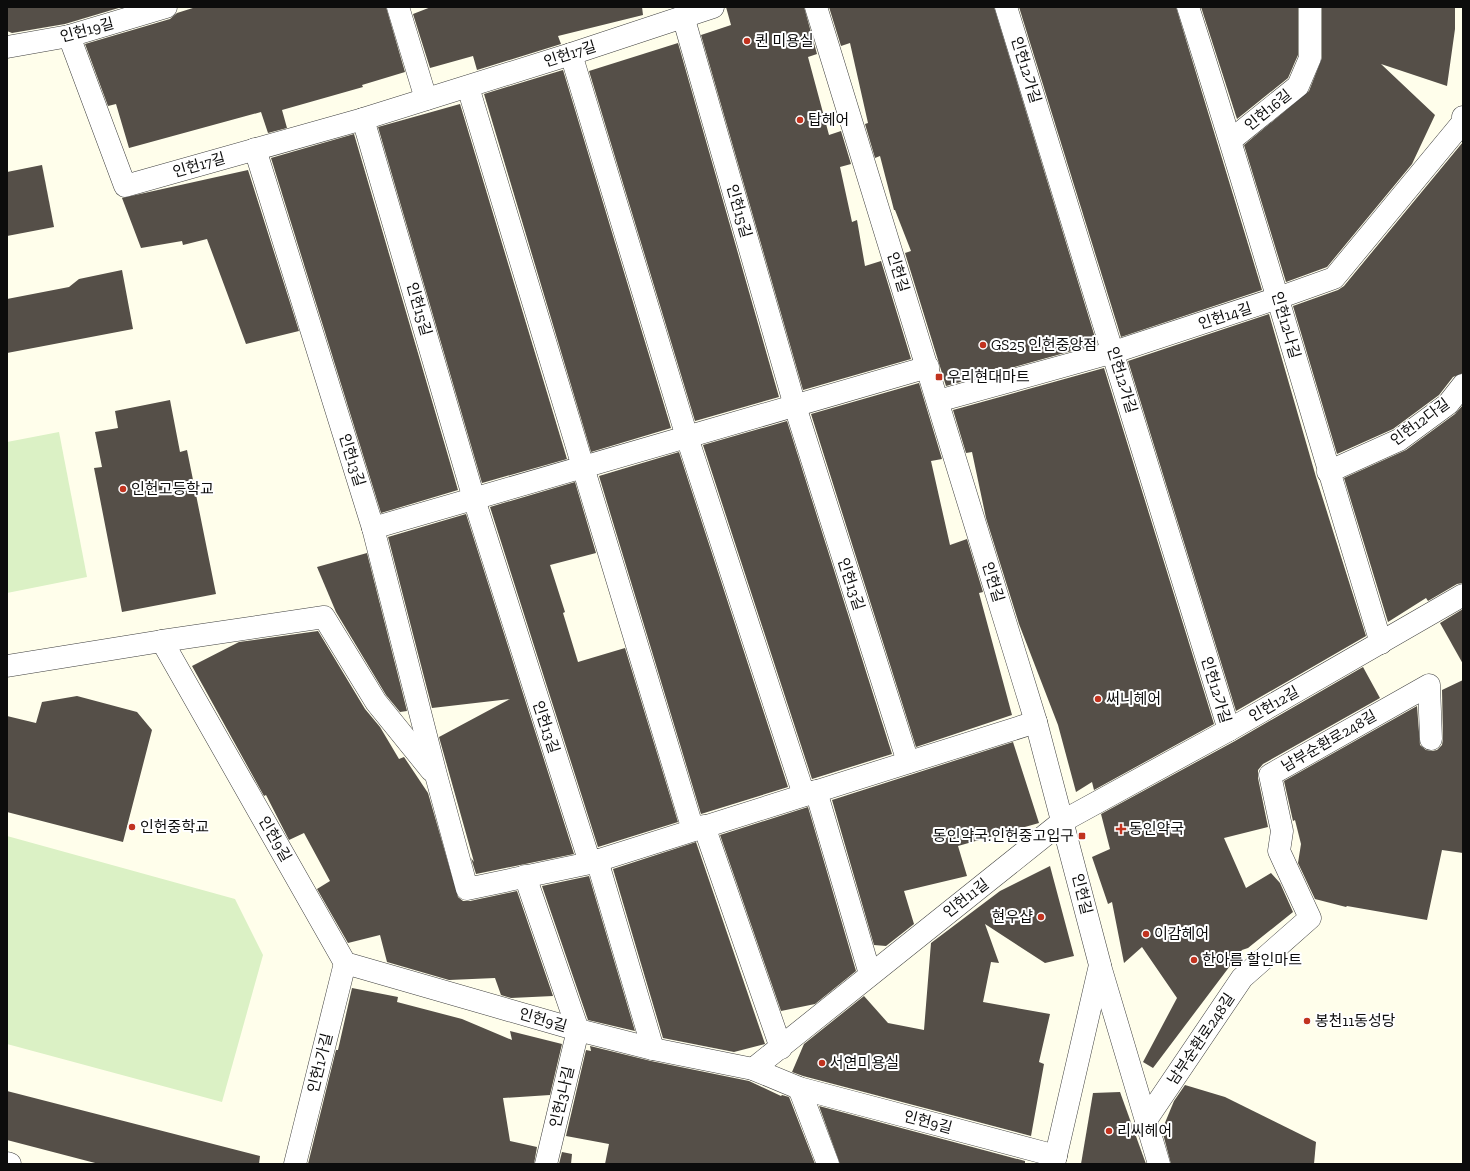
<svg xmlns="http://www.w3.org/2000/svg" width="1470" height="1171" viewBox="0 0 1470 1171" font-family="'Zilla Slab','Noto Sans KR',serif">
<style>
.pitch{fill:#dbf1c5}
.building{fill:#554f48}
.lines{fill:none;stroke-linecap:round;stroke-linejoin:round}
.minor-casing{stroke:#3f3f3f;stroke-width:23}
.minor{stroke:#fff;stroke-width:22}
.poi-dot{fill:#c1331f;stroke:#fff;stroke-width:1.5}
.labels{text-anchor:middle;stroke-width:4;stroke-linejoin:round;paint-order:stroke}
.street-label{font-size:15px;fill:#0c0c0c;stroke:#fff}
.poi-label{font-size:15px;fill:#0c0c0c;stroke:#fff;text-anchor:start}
</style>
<rect width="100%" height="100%" fill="#fffeeb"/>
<g class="pitch">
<path d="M59,432L87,577L7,593V442Z"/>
<path d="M7,836L235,899L263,955L222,1102L7,1044Z"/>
</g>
<g class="building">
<path d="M7,7H122L65,24L12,33L7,31Z"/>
<path d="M196,7H386L405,72L362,85L363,87L282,110L287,128L268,133L261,112L129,148L116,104L108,106L85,44L170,19L177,13Z"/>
<path d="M431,7H642L643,15L558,36L561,44L477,70L473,56L430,68L413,14Z"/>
<path d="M726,7H804L817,54L808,57L829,135L841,131L851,164L840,167L852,222L857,220L865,266L881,261L911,359L803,390L701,35L731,25Z"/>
<path d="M829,7H994L1097,344L946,386L905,253L911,251L895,210H894L880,156L875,158L865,124L868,123L850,43L841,46Z"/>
<path d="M1019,7H1176L1262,290L1121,337Z"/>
<path d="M1201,7H1298V55L1288,78L1237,119Z"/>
<path d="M1322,7H1455V29L1447,86L1381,64L1435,115L1412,164L1327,267L1286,282L1244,145L1309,91L1322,58Z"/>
<path d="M678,43L779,397L695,421L589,71Z"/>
<path d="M563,70L671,428L591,452L484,94Z"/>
<path d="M460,104L567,459L482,483L378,127Z"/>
<path d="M354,134L458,490L381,513L271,158Z"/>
<path d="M1463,142V373L1453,377L1439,395L1393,429L1337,454L1293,306L1338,290L1344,286Z"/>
<path d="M42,165L54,227L7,236V172Z"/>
<path d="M248,170L299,331L246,344L207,239L183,245L182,241L141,248L122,198Z"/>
<path d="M122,270L133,329L7,353V299L69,287L79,279Z"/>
<path d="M1269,314L1316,477L1366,636L1236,711L1128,361Z"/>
<path d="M1104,368L1214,724L1094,790L1092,782L1076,792L1058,725L1019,624L986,518L972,452L966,453L953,410Z"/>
<path d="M919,383L942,459L931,461L950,545L967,539L983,592L979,593L1012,715L916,747L811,414Z"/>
<path d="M170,400L180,452L187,450L216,594L122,612L94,468L102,467L95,432L118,428L115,411Z"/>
<path d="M1463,405V583L1457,584L1428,601L1426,598L1388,622L1344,478L1406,450L1455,414Z"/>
<path d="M787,421L892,754L812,779L703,445Z"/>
<path d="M679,452L788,787L701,814L599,476Z"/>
<path d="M575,482L596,553L550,565L565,612L563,613L578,662L625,648L678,822L598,847L490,507Z"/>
<path d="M466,514L574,854L476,874L471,858L474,862L439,737L510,699L432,708L388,537Z"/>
<path d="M367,553L407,711L400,712L386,695L336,612L317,567Z"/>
<path d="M1463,609V664L1440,623Z"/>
<path d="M318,631L365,709L380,727L399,759L404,757L428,793L458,897L463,901H470L517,891L553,996L511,998L501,995L495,978L449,980L387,962L380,935L348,943L317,889L330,881L304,833L289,840L266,795L264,796L192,666L239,642Z"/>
<path d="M1363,667L1380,698L1263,764L1258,770V778L1268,827L1224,838L1246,888L1271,873L1280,883L1293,912L1248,948L1242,950L1153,1068L1143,1062L1177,998L1142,947L1124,963L1112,902L1108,904L1092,857L1110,849L1101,814L1235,741Z"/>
<path d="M1463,680V853L1442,850L1427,920L1347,906L1346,907L1315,899L1298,863L1301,844L1295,820L1293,821L1284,781L1417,706L1420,745L1426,750L1432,751L1437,750L1442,745L1443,739L1442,690Z"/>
<path d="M77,696L137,712L152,730L123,842L7,812V716L36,723L42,702Z"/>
<path d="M1013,742L1039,823L958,846L967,876L904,891L914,924L886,946L874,945L832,800Z"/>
<path d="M808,807L856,971L815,1004L781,1011L720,835Z"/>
<path d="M696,842L765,1044L734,1052L663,1038L613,869Z"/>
<path d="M1050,866L1074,956L1045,963L985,924L999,963L991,962L983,1002L1050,1014L1039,1062L1044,1064L1031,1136L803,1076L792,1072L804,1044L864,996L888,1023L924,1030L931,943L1000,891Z"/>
<path d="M589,876L635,1031L588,1020L542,886Z"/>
<path d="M352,988L398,997L397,1002L462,1019L512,1040L510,1031L562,1044L550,1095L503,1098L510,1141L537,1147L534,1164H308L336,1050H338Z"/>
<path d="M590,1046L651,1061L749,1081L781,1096L782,1095L789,1097L815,1164H605L609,1144L566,1136L586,1050L591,1051Z"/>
<path d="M1185,1085L1225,1097L1316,1142L1314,1164H1171L1162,1130L1174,1101Z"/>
<path d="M7,1091L260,1156L259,1164H99L7,1140Z"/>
<path d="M1120,1092L1146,1164H1081L1093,1093Z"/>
<path d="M819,1106L1025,1161V1164H840Z"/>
<path d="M562,1152L572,1154L571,1164H559Z"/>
</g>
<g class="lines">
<defs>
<g id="minor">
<path d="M398,7L426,99"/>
<path d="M816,7L1036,722L1100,965L1054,1164"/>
<path d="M1006,7L1229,730"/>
<path d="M1188,7C1256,218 1316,431 1381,643"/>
<path d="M683,16L795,406L908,762"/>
<path d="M69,36L125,186L363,119L571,54L713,7"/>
<path d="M7,47L69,36L166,7"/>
<path d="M571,54L687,437L804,795"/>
<path d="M468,87L693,830"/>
<path d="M363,119L474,499L590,863"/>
<path d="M1231,140L1298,86L1310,58V7"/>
<path d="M255,149L373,528L436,775L467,889L590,863L1036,722"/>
<path d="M938,401L1114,352L1278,298L1334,278L1463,122V117"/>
<path d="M1328,472L1399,440L1448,404L1463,385"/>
<path d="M373,528L928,367"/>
<path d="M162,641L324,617L376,702L431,770"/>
<path d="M7,666L162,641L345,963L578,1030L653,1049L753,1069L799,1088L1056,1156"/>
<path d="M816,791L870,974"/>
<path d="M704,826L781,1048"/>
<path d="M597,860L653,1049"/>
<path d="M525,876L578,1030L546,1164"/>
<path d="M1100,966L1159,1164"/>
<path d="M753,1069L1063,821L1229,730L1463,595"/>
<path d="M799,1088L828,1164"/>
<path d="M1146,1120L1242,978L1310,918L1279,851L1282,831L1270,775L1429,685L1431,739"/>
<path d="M7,1163L10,1164"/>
<path d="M295,1164L345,963"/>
</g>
</defs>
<use href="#minor" class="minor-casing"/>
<use href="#minor" class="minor"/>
</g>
<g class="poi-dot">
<circle cx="747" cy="41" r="4"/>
<circle cx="800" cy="120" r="4"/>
<circle cx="983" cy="345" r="4"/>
<rect x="935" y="373" width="8" height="8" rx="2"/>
<circle cx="123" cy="489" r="4"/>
<circle cx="1098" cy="699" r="4"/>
<circle cx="132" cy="827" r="4"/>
<path d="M1119 823h4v4h4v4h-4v4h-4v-4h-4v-4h4z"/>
<rect x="1078" y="832" width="8" height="8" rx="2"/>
<circle cx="1041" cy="917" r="4"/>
<circle cx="1146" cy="934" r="4"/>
<circle cx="1194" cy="960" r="4"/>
<circle cx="1307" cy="1021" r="4"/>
<circle cx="822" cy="1063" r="4"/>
<circle cx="1109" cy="1131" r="4"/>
</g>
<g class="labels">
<g class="street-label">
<text transform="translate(87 30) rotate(-15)" y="5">인헌19길</text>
<text transform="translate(570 54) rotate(-18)" y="5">인헌17길</text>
<text transform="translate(1026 70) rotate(73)" y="5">인헌12가길</text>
<text transform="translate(1268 110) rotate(-39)" y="5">인헌16길</text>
<text transform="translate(199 165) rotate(-16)" y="5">인헌17길</text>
<text transform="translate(739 211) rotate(74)" y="5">인헌15길</text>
<text transform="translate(898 272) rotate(73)" y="5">인헌길</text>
<text transform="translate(419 309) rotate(74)" y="5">인헌15길</text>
<text transform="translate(1225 316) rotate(-18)" y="5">인헌14길</text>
<text transform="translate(1286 325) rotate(74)" y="5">인헌12나길</text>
<text transform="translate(1122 380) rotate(73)" y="5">인헌12가길</text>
<text transform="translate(1420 422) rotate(-36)" y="5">인헌12다길</text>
<text transform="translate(352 460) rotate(73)" y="5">인헌13길</text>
<text transform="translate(993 582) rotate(73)" y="5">인헌길</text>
<text transform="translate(851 584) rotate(72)" y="5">인헌13길</text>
<text transform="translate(1216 690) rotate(73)" y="5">인헌12가길</text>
<text transform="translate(1274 704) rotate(-30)" y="5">인헌12길</text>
<text transform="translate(546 727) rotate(72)" y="5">인헌13길</text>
<text transform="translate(1329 741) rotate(-30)" y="5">남부순환로248길</text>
<text transform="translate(275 839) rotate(60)" y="5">인헌9길</text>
<text transform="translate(1082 894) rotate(76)" y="5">인헌길</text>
<text transform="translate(966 898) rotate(-38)" y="5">인헌11길</text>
<text transform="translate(543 1020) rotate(16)" y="5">인헌9길</text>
<text transform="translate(1201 1039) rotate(-56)" y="5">남부순환로248길</text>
<text transform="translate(320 1063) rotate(-76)" y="5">인헌1가길</text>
<text transform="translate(562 1097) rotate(-77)" y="5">인헌3나길</text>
<text transform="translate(928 1122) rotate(15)" y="5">인헌9길</text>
</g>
<g class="poi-label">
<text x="755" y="46">퀸 미용실</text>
<text x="808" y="125">탑헤어</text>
<text x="991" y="350">GS25 인헌중앙점</text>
<text x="947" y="382">우리현대마트</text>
<text x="131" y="494">인헌고등학교</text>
<text x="1106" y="704">써니헤어</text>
<text x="140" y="832">인헌중학교</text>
<text x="1129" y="834">동인약국</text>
<text x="1074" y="841" text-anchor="end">동인약국.인헌중고입구</text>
<text x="1033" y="922" text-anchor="end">현우샵</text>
<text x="1154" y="939">이감헤어</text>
<text x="1202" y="965">한아름 할인마트</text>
<text x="1315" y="1026">봉천11동성당</text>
<text x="830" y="1068">서연미용실</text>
<text x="1117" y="1136">리씨헤어</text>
</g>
</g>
<rect width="1470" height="1171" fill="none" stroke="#0c0c0c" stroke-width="16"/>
</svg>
